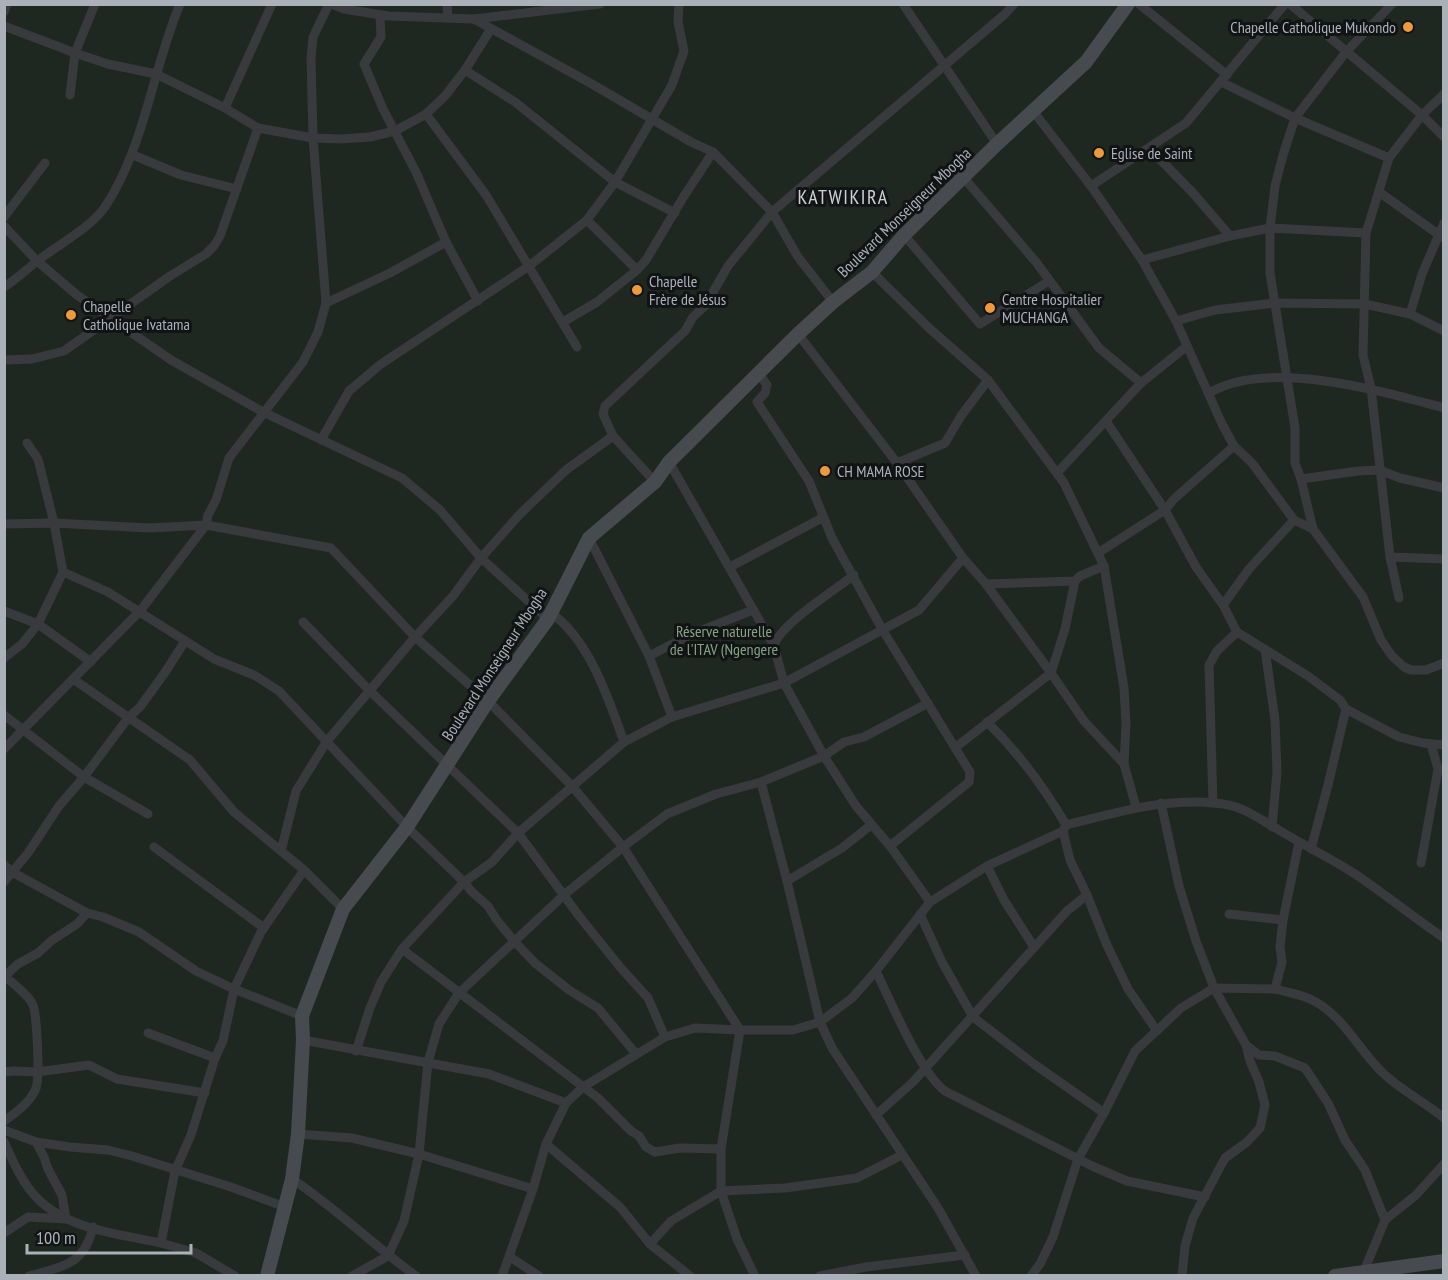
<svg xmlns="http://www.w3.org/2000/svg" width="1448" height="1280" viewBox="0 0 1448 1280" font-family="'PT Sans Narrow',sans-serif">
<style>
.green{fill:#1f2820}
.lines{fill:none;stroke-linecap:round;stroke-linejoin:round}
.street{stroke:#393a3e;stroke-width:9}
.secondary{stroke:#474a4e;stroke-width:14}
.poi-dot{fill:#ef9a3a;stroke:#121315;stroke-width:2}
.labels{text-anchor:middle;stroke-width:6;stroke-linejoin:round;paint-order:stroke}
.poi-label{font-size:16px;fill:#aab1b9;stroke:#121315;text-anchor:start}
.street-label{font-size:16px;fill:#aab1b9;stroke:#121315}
.park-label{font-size:16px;fill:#84a481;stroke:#121315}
.quarter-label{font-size:20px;letter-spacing:1.5px;fill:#cbcfd5;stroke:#121315}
</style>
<rect width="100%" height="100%" fill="#17181a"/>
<path class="green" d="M5,5H1443V1275L5,1276Z"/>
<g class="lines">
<g class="street">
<path d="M332,4L344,9L388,16L474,19L600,4"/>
<path d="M447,4L448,18"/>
<path d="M903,4L997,144"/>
<path d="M1139,4L1227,75"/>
<path d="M1290,4L1422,115L1444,137"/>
<path d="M4,12L7,4"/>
<path d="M380,15L381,37L364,64L383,109L416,172L446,242L478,301"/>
<path d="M474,19L592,84L691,142L713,152L772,212L798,257L833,302"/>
<path d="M4,26L75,53L108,64L156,74L225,108L258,128L313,138L340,139L370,137L395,131L426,114L445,96L465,70L491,29"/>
<path d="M465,70L515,102L615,182L675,213"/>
<path d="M1221,82L1295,118L1389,158"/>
<path d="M70,95L75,53L95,4"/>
<path d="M225,108L272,4"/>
<path d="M1033,111L1091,186L1142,260L1176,321L1222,424L1234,446L1252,463L1294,520L1313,529L1363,597L1381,640L1392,656L1404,667L1411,670H1426L1444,663"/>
<path d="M426,114L486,195L577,347"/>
<path d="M1149,148L1193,193L1230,236"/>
<path d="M133,155L181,175L237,189"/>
<path d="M964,178L1036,262L1099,348L1141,383"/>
<path d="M1091,186L1186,123L1285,4"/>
<path d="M1379,192L1442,237"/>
<path d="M4,217L45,163"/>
<path d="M587,220L637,270"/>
<path d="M4,226L37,261L77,295L171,360L263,412L402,478L440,510L481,558L548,619"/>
<path d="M904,235L980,324L1049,281"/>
<path d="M1142,260L1230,236L1270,228L1366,233"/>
<path d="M872,272L929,328L988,380L1064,483L1104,566L1124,688L1126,724L1124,764"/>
<path d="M4,287C17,279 28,268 40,259C61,243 90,228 105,207C145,146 152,71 180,4"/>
<path d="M326,303L390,273L446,242"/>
<path d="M1410,314L1422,274L1444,223"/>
<path d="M1176,321L1215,310L1275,303L1365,304L1410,314L1444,331"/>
<path d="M563,322L597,302L637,270L646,260L684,196L713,152"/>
<path d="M798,334L897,463L963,558L986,584L1051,673L1084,721L1124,764L1136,807"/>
<path d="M4,360L32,359L64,351L170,276L206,254L214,246L220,236L258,128"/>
<path d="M759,374L767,385L765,393L757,402L809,481L832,538L882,629L970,772L969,782L890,846"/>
<path d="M1209,393C1268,358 1381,391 1444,408"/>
<path d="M1106,421L1165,510L1196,567L1223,605L1237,632L1308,676L1340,700L1346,709L1399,737L1423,743L1444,745"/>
<path d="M321,440L349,391L381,364L529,266L587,220L615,182L672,85L684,51L678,22L679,4"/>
<path d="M669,462L774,646L784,683L824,756L856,806L890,846L930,902"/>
<path d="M897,463L945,443L961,416L988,380"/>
<path d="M1057,473L1141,383L1187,346"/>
<path d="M1301,479L1358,471L1379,470L1400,478L1444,488"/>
<path d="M655,482L613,436L603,414L605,406L685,331L693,317L705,306L728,266L772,212L1005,14L1014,4"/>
<path d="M4,524L54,523L149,528L206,525L331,548L415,637L488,701L572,786L623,847L740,1030L721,1149V1191L737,1239L755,1276"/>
<path d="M1313,529L1301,479L1295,463V428L1270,273V228L1275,186L1283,155L1295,118L1346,52L1392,4"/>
<path d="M589,538L649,656L672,717"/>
<path d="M1098,553L1165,510L1174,499L1234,446"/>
<path d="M1390,557L1444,559"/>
<path d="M730,567L822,518"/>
<path d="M63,572L108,592L214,659L254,675L279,691L407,827L464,882L471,891L488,906L496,919L514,941L535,963L569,990L598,1008L636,1054"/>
<path d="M986,584L1075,581L1080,576L1104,566"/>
<path d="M1399,598L1390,557L1371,388L1363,355L1366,233L1389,158L1422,115L1444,94"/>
<path d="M1223,605L1249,569L1294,520"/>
<path d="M4,611L38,624L91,662"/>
<path d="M551,613C589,639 609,700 624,742"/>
<path d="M303,622L370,691L518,833L579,916L620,967L648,998L665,1037"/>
<path d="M774,646C779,625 835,590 854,575"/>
<path d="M1265,649L1275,720L1277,772L1272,827"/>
<path d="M649,656L692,634L753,610"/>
<path d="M4,658L22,644L38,624L63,572L54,523L38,459L27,443"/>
<path d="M73,679L190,760L234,812L304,870"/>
<path d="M4,715L84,777L148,814"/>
<path d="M987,722C1019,753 1044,787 1066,825"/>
<path d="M956,747L1051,673L1065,629L1075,581"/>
<path d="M4,749L140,611L206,525L208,515L216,500L229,458L303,362L318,332L326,303L313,138L311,58L313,37L329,4"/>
<path d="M761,782L787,881L820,1022L832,1048L938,1208L976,1276"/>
<path d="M1161,803L1179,886L1196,941L1214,988L1246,1045L1250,1061L1259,1082L1265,1105L1260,1128L1247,1142L1225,1158L1193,1218L1185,1246L1182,1276"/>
<path d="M1213,803L1209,665L1217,651L1237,632"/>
<path d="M1063,831L1070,860L1087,895L1106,943L1128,989L1157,1031"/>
<path d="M154,847L264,928"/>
<path d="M1311,849L1328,785L1346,709"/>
<path d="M281,851L296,791L327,741L415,637L453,596L481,558L519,515L566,470L613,436"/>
<path d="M1421,863L1438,769L1431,744"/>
<path d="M4,865L12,872L87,913L103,917L139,932L196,971L234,989L302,1016"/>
<path d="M987,866L1004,900L1034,947"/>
<path d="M787,881L842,848L871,825"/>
<path d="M4,882L28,853L59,806L84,777L128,718L140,707L166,671L185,641"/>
<path d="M920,914L942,962L973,1017L1034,1064L1104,1113"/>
<path d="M1229,914L1283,920"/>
<path d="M402,949L598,1098L631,1131L639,1136L646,1147L655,1152L680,1148L721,1149"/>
<path d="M876,971C890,1000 921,1074 945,1091L1092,1166L1127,1181L1205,1197"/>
<path d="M4,976C12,982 30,997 33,1005C37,1016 40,1078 36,1088C31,1102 16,1113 4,1121"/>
<path d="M5,976L18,964L38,953L51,941L77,924L87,913"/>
<path d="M1275,989C1286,992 1300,994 1310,999C1343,1014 1359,1051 1384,1074C1402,1091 1425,1102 1444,1118"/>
<path d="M148,1033L215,1058"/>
<path d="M303,1040L489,1074L566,1103"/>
<path d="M1246,1045L1259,1055L1275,1056L1305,1068L1328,1103L1345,1140L1365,1170L1385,1220"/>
<path d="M356,1051L370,1008L381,982L402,949L464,882L492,862L518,833L624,742L672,717L784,683L919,610L963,558"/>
<path d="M4,1072L14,1071L37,1072L89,1065L117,1079L205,1093"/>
<path d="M876,1115L913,1082L1067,911L1087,895"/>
<path d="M4,1130L36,1142L44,1157L48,1169L62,1195L66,1219L28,1217L4,1233"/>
<path d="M298,1134L352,1138L419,1154L533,1189"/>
<path d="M4,1142C13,1161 22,1183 37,1198C68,1230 120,1234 161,1243"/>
<path d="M36,1142L70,1147L108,1150L132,1156L231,1187L285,1207"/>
<path d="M546,1144L620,1207L650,1244L690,1276"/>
<path d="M292,1179C336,1208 373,1245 416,1276"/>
<path d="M650,1244L671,1221L721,1191L785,1188L857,1178L902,1155"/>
<path d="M510,1257L539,1276"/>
<path d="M1364,1271L1385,1220L1416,1195L1444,1164"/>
<path d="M29,1276C62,1266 84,1266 93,1227"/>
<path d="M235,1276L196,1253L161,1243L175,1171L191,1135L215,1058L223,1041L234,989L261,932L304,870L343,909"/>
<path d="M352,1276L388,1256L404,1221L419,1154L428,1062L439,1024L459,993L565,894L623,847L667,814L716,794L761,782L824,756L844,742L864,737L928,703"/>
<path d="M502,1276L533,1189L546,1144L566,1103L583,1087L665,1037L695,1028L740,1030H793L820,1022L852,998L876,971L930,902L987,866L1063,831L1066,825C1116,813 1163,798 1214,803C1245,805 1258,819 1284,833C1307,847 1332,859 1355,874C1385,894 1413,917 1444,938"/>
<path d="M820,1276L866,1267L965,1255"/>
<path d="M1031,1276L1040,1264L1053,1237L1078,1159L1104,1113L1135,1051L1181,1008L1214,988L1275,989L1282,962L1280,947L1283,920L1299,842"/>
</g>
<g class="secondary">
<path d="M267,1276L292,1179L298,1134L303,1040L302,1016L343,909L407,827L488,701L548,619L589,538L655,482L669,462L798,334L833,302L872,272L904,235L997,144L1086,62L1128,4"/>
<path d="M1335,1276L1444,1261"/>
</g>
</g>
<g class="poi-dot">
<circle cx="1408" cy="27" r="6"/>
<circle cx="1099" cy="153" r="6"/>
<circle cx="637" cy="290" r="6"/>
<circle cx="990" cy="308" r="6"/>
<circle cx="71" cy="315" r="6"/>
<circle cx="825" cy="471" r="6"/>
</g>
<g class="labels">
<g class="poi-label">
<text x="1396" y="33" text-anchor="end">Chapelle Catholique Mukondo</text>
<text x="1111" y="159">Eglise de Saint</text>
<text x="649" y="287">Chapelle<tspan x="649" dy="18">Frère de Jésus</tspan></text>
<text x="1002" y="305">Centre Hospitalier<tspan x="1002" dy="18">MUCHANGA</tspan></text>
<text x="83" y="312">Chapelle<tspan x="83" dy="18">Catholique Ivatama</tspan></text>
<text x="837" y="477">CH MAMA ROSE</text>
</g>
<g class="street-label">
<text transform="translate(904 212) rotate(-44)" y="6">Boulevard Monseigneur Mbogha</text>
<text transform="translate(494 664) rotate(-57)" y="6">Boulevard Monseigneur Mbogha</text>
</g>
<g class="park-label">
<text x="724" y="637">Réserve naturelle<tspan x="724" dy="18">de l'ITAV (Ngengere</tspan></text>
</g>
<g class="quarter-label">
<text x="843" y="204">KATWIKIRA</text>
</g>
</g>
<rect width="1448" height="1280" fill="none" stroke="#aab1b9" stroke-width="12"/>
<path d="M27 1244v9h164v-9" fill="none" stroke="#aab1b9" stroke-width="3"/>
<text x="36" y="1244" font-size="18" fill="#aab1b9" stroke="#121315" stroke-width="4.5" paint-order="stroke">100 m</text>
</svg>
